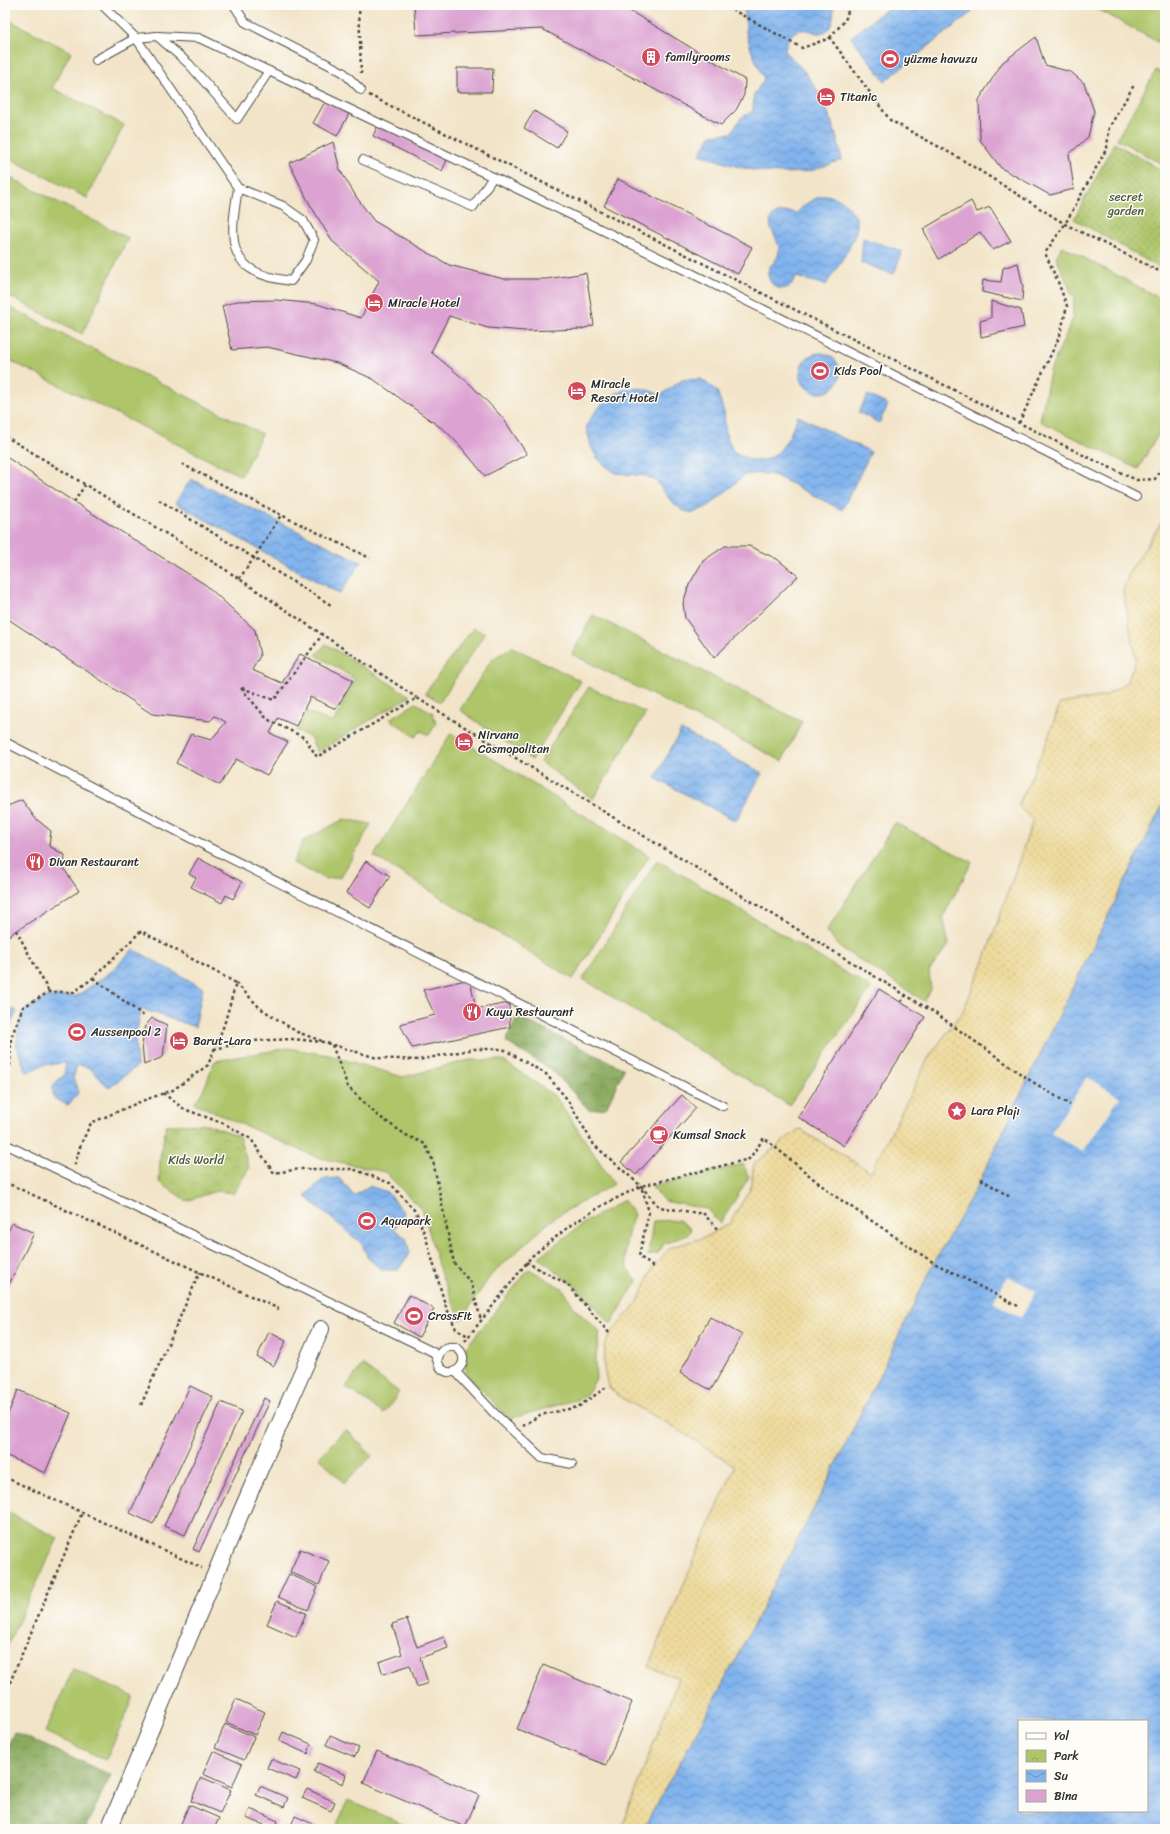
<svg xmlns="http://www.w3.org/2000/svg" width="1170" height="1834" viewBox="0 0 1170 1834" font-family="Sriracha,sans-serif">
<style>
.grass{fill:#aec56a;stroke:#6c784a}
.forest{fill:url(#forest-crowns);stroke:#5a6a44}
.sand{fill:url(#sand-dots);stroke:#8c8264}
.park{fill:url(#park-crowns);stroke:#6c784a}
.garden{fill:url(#garden-dots);stroke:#6c784a}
.water{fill:url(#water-waves);stroke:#566f8c;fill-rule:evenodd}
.pier{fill:#f2e4c8}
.building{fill:#dba2d2}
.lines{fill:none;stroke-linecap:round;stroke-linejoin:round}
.lane-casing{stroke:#494743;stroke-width:10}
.street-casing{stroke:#494743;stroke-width:18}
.path{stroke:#494743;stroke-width:2.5;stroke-dasharray:3 3;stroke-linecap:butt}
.lane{stroke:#fff;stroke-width:8}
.street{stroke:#fff;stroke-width:16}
.labels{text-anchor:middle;stroke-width:3;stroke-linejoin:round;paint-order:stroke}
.poi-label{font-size:12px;fill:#2b2b2b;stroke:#fdfcf7;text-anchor:start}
.park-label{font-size:12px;fill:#52593e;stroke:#fdfcf7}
</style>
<defs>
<pattern id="forest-crowns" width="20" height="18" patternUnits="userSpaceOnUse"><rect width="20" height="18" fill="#8aaa5e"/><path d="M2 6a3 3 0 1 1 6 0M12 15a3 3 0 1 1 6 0" fill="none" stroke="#718b4e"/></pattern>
<pattern id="sand-dots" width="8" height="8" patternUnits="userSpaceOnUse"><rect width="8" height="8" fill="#eeda9e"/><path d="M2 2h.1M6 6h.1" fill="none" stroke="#cb8" stroke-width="1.8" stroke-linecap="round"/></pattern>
<pattern id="park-crowns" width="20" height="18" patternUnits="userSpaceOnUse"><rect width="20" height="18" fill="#aec56a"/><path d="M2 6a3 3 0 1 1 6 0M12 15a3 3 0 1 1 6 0" fill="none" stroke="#96a95c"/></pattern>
<pattern id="garden-dots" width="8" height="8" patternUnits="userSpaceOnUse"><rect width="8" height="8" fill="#aec56a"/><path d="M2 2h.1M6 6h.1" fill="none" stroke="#96a95c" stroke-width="1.8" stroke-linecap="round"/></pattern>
<pattern id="water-waves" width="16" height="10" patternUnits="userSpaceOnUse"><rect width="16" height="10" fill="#81b3ed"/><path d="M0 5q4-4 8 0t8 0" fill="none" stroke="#6a92c0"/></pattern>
</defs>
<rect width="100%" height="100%" fill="#fdfcf7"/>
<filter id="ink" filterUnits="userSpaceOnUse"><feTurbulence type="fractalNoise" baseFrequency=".025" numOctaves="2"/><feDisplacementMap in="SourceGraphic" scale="8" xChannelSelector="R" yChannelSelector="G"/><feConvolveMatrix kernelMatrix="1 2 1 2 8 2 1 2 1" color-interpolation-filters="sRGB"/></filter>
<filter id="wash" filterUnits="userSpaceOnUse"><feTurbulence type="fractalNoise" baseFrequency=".012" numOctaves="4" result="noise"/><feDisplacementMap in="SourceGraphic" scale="16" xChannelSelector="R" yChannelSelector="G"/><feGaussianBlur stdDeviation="0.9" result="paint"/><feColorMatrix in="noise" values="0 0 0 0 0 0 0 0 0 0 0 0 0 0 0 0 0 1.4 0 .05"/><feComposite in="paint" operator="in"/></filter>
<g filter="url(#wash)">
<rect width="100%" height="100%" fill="#f2e4c8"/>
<g class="grass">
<path d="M1090,5H1165V46Z"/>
<path d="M5,18L71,52L52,88L124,125L87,198L5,156Z"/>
<path d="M1156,70L1165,76V166L1117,139Z"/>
<path d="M5,175L128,238L82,334L5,294Z"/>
<path d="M1062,246L1165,301V423L1138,469L1040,421L1050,371L1072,321L1074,299L1056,257Z"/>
<path d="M5,305L262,434L241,476L5,358Z"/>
<path d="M593,615L802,722L782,761L572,654Z"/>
<path d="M473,628L485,633L440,702L425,693Z"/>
<path d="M326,644L410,696L317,752L310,737L296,731L307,712L333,723L355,679L316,655Z"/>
<path d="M512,647L581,681L532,760L460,710L492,659Z"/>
<path d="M589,687L646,713L593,799L540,762Z"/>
<path d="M416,703L433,713L436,724L429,735L421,731L415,737L390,719Z"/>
<path d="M451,733L649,856L573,979L374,856Z"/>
<path d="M344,819L371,824L341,877L326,879L293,863L303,841Z"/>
<path d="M895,823L972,862L943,917L949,945L929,971L931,990L924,1001L841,948L826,932Z"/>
<path d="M657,860L871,988L789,1105L583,979Z"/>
<path d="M287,1048L328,1055L403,1077L469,1060H502L556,1097L614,1184L555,1217L491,1275L461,1320L441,1275L423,1211L385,1172L316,1157L194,1103C207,1089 207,1077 215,1061Z"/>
<path d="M743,1164L749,1177L720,1224L707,1209L664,1201L652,1187Z"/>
<path d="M624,1200L634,1214C627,1237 617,1262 637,1281L611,1324L579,1290L539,1257L584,1223Z"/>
<path d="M679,1220L691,1229L688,1234L664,1244L658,1253L648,1256L653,1221Z"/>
<path d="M529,1269L563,1289L575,1309L600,1332L595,1362L596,1379L585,1397L509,1419L466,1373L464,1350Z"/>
<path d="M362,1365L399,1392L384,1414L346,1387Z"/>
<path d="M346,1429L372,1456L344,1483L319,1457Z"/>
<path d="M5,1511L58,1538L5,1650Z"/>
<path d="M73,1669L134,1697L106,1760L45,1732Z"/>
<path d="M348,1800L413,1829H335Z"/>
</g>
<g class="forest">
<path d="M517,1016L624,1069L606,1108L589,1110L553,1071L506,1042Z"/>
<path d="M14,1732L111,1775L85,1829H5V1752Z"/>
</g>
<path class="sand" d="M1165,517V800L1028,1079L981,1179L934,1263L826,1485L717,1695L643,1829H620L679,1678L648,1667L735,1466L674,1427L617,1395L608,1386L604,1369L605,1347L610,1334L638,1302L653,1267L671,1247L706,1237L730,1223L750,1189L754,1164L799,1129L871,1172L929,1057L963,1011L984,961L1033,820L1018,806L1047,741L1060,704L1105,696L1126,683L1136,660L1123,591L1129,573Z"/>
<path class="park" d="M207,1124L239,1136L249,1168L234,1193L216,1191L187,1201L159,1182L160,1159L166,1125Z"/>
<path class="garden" d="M1114,143L1165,172V271L1074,219Z"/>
<g class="water">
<path d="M744,5H833C834,16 834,32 819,33C815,33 811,30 807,30C793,28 786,39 785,52C791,58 797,63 803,70C823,94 836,128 842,160C831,163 820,169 809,171C769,177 737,168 700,154L711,135L731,133L741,118L753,111L754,95L764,79L752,52L746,32Z"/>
<path d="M892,5H967L972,12L885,81L851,37Z"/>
<path d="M825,195C836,197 844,200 851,210C853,213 857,217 857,221C859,239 835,269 826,285L796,277C795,279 793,282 791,285C782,294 767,285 768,272C769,264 778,262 779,251C779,242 774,236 771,228C766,210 787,211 797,213C805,203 813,199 825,195Z"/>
<path d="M863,238L902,251L894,274L861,263Z"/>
<circle cx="820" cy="373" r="20"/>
<path d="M701,379L717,391L724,412L726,436L734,453C742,456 754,463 764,460C784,455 791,432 798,416L871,452L842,510L774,475L757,473L745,475L709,506L693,513L682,510L671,501L656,481L646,476L616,473L607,467L597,458L591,446L586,426C597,406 618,384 643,389C649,390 655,393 661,395L682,380Z"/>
<path d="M868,395L888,405L879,423L858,412Z"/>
<path d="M191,479L361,562L340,594L175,503Z"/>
<path d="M681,730L762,773L736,821L655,778Z"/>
<path d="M1165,800V1829H643L717,1695L826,1485L934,1263L981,1179L1028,1079ZM1019,1721H1147V1811H1019Z"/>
<path d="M133,949L203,988L195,1027L142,1009L135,1037L137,1066L109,1088L90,1068L77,1065L73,1079L79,1092L68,1105L53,1098V1085L64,1075L66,1063L42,1065L26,1073L16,1044L22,1013L47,997L77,996L112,971Z"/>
<path d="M5,1007L17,1011L5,1037Z"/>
<path d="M339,1178L354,1196L369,1186L387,1192L404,1213L394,1229L406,1238L410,1253L398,1270H382L368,1258L362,1244L305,1196L323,1179Z"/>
</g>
<g class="pier">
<path d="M1087,1077L1120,1097L1083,1152L1051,1133Z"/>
<path d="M1008,1276L1036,1291L1021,1318L993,1302Z"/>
</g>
<g id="blocks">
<g class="building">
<path d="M414,5H620L745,80L744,95L736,110L721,125L542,29L416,35Z"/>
<path d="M1036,37L1045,65L1071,72L1084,83L1094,111L1088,137L1069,154L1074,189L1050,195L1001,168L980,140L979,100L1002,63Z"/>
<path d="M457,68H493L492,92H457Z"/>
<path d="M325,102L349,114L337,136L313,123Z"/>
<path d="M534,111L567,131L557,148L524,128Z"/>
<path d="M378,125L447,160L442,171L373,136Z"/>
<path d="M333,142L340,170L357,198L374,221L449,265L504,279H546L586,273L594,325L582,329L525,331L488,328L449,316L431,352L470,384L503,418L527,454L485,476L462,448L447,432L373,379L337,363L267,347L232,350L222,306L237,301L276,300L317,304L361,318L379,281L332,241L308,201L289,163Z"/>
<path d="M618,179L752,247L738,274L604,206Z"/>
<path d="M971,201L977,212L990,207L1011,241L993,250L980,232L939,259L923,229Z"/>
<path d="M1018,263L1023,287L1022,301L982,292L983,280L1001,282L1003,268Z"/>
<path d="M991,301L1021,310L1024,327L981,337L980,321L991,318Z"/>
<path d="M5,456L74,502L206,585L255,630L260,656L252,670L282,683L300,654L353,680L336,709L310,697L296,726L278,718L270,733L288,742L267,775L236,759L220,785L176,763L191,734L211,740L226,722L215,716L210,721L152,714L5,617Z"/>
<path d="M725,546H749L777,559L798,576L714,658L685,618L683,603L689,585L703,561Z"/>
<path d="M22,800L35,818L51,831L49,846L65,855L64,869L79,891L5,938V807Z"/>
<path d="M198,858L242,882L233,899L226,895L222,903L191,887L196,878L189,874Z"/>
<path d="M366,861L390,876L370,908L346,893Z"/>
<path d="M470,979L476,1009L509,1003L510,1027L412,1048L400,1024L435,1015L423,990Z"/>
<path d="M879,989L925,1017L844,1146L798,1117Z"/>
<path d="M152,1018L167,1025L163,1057L144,1065L142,1044L146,1025Z"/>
<path d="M682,1095L696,1108L636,1175L621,1162Z"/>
<path d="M12,1223L34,1233L5,1293V1238Z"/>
<path d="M409,1295L434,1309L419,1337L394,1323Z"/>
<path d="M710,1317L742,1335L711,1390L680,1373Z"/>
<path d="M269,1332L286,1341L274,1366L257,1357Z"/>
<path d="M190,1386L213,1397L153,1524L130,1513Z"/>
<path d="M18,1390L71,1413L45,1473L5,1455V1421Z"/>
<path d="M264,1398L270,1401L199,1552L193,1549Z"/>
<path d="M221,1402L242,1411L185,1535L164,1526Z"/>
<path d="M300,1549L329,1561L319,1585L290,1572Z"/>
<path d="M289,1574L318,1587L308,1610L278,1597Z"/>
<path d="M277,1601L306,1613L296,1637L267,1624Z"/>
<path d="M407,1619L417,1647L444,1637L448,1648L420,1658L428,1683L417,1687L410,1665L383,1674L379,1662L402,1654L392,1624Z"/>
<path d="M543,1665L632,1702L606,1765L517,1729Z"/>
<path d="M236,1699L265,1712L255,1735L226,1722Z"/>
<path d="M225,1724L254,1737L244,1760L215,1748Z"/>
<path d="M283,1732L311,1744L308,1754L279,1741Z"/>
<path d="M330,1736L359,1748L355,1757L326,1745Z"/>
<path d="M213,1751L242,1764L232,1787L203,1774Z"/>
<path d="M377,1751L479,1795L465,1827L363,1783Z"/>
<path d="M271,1759L300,1771L296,1780L267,1768Z"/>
<path d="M318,1763L346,1775L343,1784L314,1772Z"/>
<path d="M201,1777L231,1790L220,1813L191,1801Z"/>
<path d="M260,1786L288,1798L284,1807L256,1795Z"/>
<path d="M307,1789L335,1802L331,1811L302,1798Z"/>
<path d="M189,1805L219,1818L214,1829L179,1828Z"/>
<path d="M250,1809L278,1821L275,1829L246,1818Z"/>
<path d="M295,1816L324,1829H299L291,1826Z"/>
</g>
</g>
</g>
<g filter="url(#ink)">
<use href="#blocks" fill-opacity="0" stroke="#494743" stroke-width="1"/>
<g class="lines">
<defs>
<g id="lane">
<path d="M102,5L136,38L238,188L283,206L303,220L314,240L306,260L291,281C226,273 229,243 238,188"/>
<path d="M234,5L245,22L343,72L361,90"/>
<path d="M157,36L189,64L237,119L269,71"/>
<path d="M96,60L136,38L157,36L199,38L493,177L473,207L363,160"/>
<path d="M493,177L693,274L1136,497"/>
<path d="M5,742L196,841L723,1106"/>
<path d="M5,1144L433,1352C438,1358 437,1365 442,1369C456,1381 474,1357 455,1347C446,1346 441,1349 438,1358"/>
<path d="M455,1371L494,1413L542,1458L572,1464"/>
</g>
<path id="street" d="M109,1829L242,1510L321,1329"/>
</defs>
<use href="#lane" class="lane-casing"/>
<use href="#street" class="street-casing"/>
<g class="path">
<path d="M359,5L361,73"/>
<path d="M721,5L733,10L802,48L830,38L890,120L961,159L1065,224L1165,274"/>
<path d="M830,38C838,25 849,23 848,5"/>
<path d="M369,95L1087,457L1137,480L1155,479L1165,461"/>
<path d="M1019,423L1060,335L1067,306L1058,282L1045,253L1065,224L1107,148L1109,128L1134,85"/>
<path d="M5,436L226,570L417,698"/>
<path d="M182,464L281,515L370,558"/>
<path d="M159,500L331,605"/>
<path d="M74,502L85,485"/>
<path d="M239,579L254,558L281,515"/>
<path d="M241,688L267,719L305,738L317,757L417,698L935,1013L1028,1079L1070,1105"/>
<path d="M242,688L274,700L322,635"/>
<path d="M16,930L49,992"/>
<path d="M93,978L144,1016"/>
<path d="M236,983L260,1008L297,1032L322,1041"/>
<path d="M901,1002L906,995"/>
<path d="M332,1045L348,1087L377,1115L406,1135L425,1144L433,1161L454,1263L471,1283L481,1320"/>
<path d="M214,1049L251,1041L292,1039L323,1042L377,1058L418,1060L474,1049H503L546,1074L567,1099L594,1145L641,1186"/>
<path d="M5,1077L10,1065L11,1038L23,1007L49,992H74L93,978L141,931L236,983L224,1025L208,1065L173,1090L142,1101L91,1123L81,1144L74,1167"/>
<path d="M163,1093L184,1109L225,1124L251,1139L274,1173L300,1169H353L390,1183L416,1212L426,1238L445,1304L456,1329L468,1336"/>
<path d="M981,1179L1010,1197"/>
<path d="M5,1182L279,1309"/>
<path d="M526,1262L567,1284L610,1334"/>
<path d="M653,1267L639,1256L649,1212L641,1186L659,1207L704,1214L718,1230"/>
<path d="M465,1341L532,1256L571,1225L603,1205L641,1186L749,1159L764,1138L832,1194L934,1263L1018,1306"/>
<path d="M141,1405L200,1272"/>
<path d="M523,1426L540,1415L578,1407L608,1386"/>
<path d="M5,1477L202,1568"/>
<path d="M5,1694L82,1513"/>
</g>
<use href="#lane" class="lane"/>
<use href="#street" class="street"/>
</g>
</g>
<defs>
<symbol id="building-disc" viewBox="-11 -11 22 22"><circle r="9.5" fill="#d1495b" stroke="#fdfcf7"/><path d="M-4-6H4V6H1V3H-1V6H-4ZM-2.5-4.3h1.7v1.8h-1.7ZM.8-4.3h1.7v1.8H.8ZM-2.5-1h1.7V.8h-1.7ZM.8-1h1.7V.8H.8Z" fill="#fff"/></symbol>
<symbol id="stadium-disc" viewBox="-11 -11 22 22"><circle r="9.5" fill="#d1495b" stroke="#fdfcf7"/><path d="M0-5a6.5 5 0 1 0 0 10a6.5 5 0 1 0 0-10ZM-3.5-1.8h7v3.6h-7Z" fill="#fff"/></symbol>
<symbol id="hotel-disc" viewBox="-11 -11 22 22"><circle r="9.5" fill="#d1495b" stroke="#fdfcf7"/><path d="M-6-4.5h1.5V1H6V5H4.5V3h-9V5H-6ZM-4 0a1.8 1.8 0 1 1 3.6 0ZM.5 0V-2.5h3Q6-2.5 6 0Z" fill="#fff"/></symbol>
<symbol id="restaurant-disc" viewBox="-11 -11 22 22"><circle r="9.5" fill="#d1495b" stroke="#fdfcf7"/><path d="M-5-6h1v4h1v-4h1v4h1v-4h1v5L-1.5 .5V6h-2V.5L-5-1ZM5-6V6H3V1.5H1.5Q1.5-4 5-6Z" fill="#fff"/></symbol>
<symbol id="sight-disc" viewBox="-11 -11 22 22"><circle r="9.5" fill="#d1495b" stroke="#fdfcf7"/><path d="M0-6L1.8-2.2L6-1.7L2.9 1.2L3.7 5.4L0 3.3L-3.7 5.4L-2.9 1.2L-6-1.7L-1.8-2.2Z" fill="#fff"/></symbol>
<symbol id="cafe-disc" viewBox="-11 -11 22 22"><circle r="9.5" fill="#d1495b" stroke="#fdfcf7"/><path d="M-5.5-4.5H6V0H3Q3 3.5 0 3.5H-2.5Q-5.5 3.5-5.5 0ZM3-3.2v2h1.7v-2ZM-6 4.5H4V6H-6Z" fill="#fff"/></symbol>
</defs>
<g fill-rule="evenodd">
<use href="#building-disc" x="640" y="46" width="22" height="22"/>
<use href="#stadium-disc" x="879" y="48" width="22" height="22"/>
<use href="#hotel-disc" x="815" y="86" width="22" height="22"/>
<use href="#hotel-disc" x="363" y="292" width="22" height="22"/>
<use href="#stadium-disc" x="809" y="360" width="22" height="22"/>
<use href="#hotel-disc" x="566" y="380" width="22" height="22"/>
<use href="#hotel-disc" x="453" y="731" width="22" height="22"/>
<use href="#restaurant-disc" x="24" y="851" width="22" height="22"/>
<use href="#restaurant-disc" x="461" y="1001" width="22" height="22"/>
<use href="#stadium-disc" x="66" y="1021" width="22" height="22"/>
<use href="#hotel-disc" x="168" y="1030" width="22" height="22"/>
<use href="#sight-disc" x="946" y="1100" width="22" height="22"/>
<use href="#cafe-disc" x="648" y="1124" width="22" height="22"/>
<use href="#stadium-disc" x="356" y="1210" width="22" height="22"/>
<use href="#stadium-disc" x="403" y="1305" width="22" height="22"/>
</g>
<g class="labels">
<g class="poi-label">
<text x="665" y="61">familyrooms</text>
<text x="904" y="63">yüzme havuzu</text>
<text x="840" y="101">Titanic</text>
<text x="388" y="307">Miracle Hotel</text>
<text x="834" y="375">Kids Pool</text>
<text x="591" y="388">Miracle<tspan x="591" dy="14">Resort Hotel</tspan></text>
<text x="478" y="739">Nirvana<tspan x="478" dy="14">Cosmopolitan</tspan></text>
<text x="49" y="866">Divan Restaurant</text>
<text x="486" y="1016">Kuyu Restaurant</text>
<text x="91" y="1036">Aussenpool 2</text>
<text x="193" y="1045">Barut-Lara</text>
<text x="971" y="1115">Lara Plajı</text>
<text x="673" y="1139">Kumsal Snack</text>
<text x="381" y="1225">Aquapark</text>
<text x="428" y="1320">CrossFit</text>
</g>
<g class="park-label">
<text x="1126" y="201">secret<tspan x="1126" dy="14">garden</tspan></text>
<text x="196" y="1164">Kids World</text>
</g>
</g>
<rect width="1170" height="1834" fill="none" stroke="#fdfcf7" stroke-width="20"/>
<rect x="1018" y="1720" width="130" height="92" fill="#fdfcf7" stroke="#a9a8a5"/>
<rect x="1026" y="1733" width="20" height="6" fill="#ffffff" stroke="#a9a8a5"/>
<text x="1054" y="1740" font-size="12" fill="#2b2b2b">Yol</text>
<rect x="1026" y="1750" width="20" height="12" fill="url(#park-crowns)" stroke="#a9a8a5"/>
<text x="1054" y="1760" font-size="12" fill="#2b2b2b">Park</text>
<rect x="1026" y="1770" width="20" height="12" fill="url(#water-waves)" stroke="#a9a8a5"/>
<text x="1054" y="1780" font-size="12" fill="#2b2b2b">Su</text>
<rect x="1026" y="1790" width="20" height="12" fill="#dba2d2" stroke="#a9a8a5"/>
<text x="1054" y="1800" font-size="12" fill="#2b2b2b">Bina</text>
</svg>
